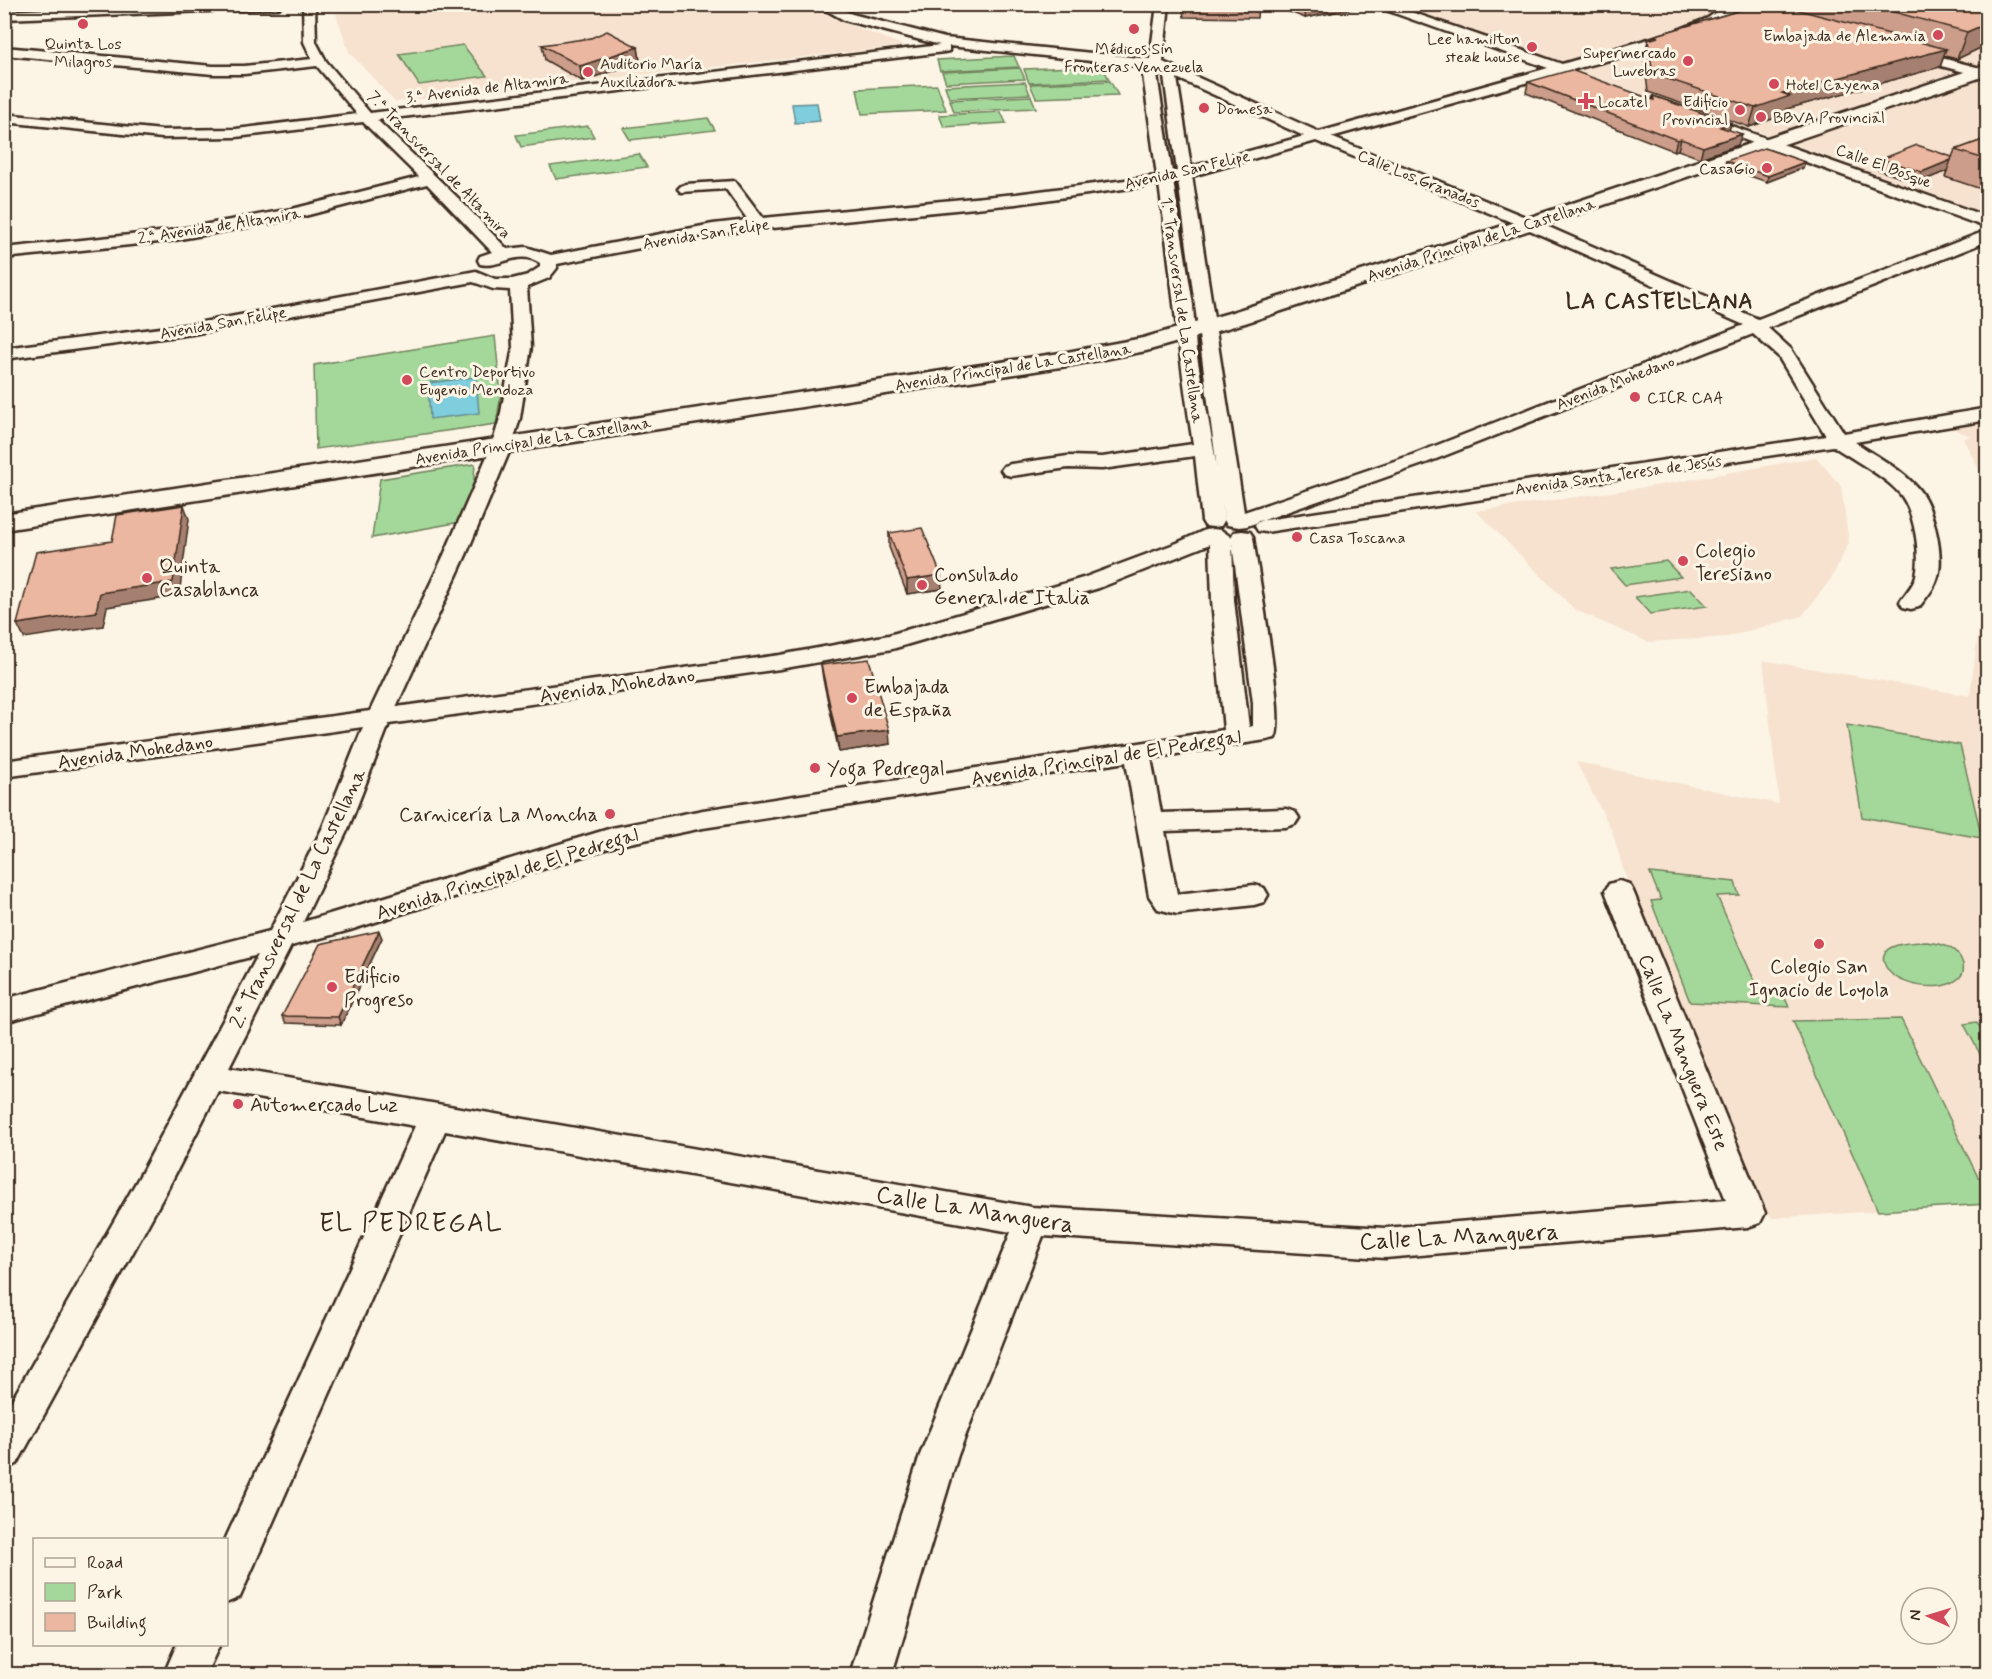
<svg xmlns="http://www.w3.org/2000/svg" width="1992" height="1679" viewBox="0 0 1992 1679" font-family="Mynerve,sans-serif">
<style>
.built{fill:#f7e2d0}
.green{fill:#a4d89a;stroke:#70815c;stroke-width:1.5}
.water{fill:#7fcedd;stroke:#648c91;stroke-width:1.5}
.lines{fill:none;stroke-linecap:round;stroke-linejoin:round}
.street-casing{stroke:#3b2a1e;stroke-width:5}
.secondary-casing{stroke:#3b2a1e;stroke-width:5}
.street{fill:#fcf5e5;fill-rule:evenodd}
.secondary{fill:#fcf5e5;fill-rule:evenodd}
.wall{fill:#cb9d8a;stroke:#3b2a1e;stroke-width:1.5}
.shaded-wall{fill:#a58070;stroke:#3b2a1e;stroke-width:1.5}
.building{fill:#ecb7a0;stroke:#3b2a1e;stroke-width:1.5}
.poi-dot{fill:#d1495b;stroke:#fcf5e5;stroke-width:2}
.labels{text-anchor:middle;stroke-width:6;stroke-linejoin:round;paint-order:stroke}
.far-poi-label{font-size:16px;fill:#3b2a1e;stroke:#fcf5e5;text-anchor:start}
.far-street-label{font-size:16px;fill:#3b2a1e;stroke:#fcf5e5}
.poi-label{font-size:20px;fill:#3b2a1e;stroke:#fcf5e5;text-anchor:start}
.street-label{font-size:20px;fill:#3b2a1e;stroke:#fcf5e5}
.far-district-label{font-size:22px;font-weight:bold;letter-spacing:1.5px;fill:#3b2a1e;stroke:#fcf5e5}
.near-street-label{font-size:24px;fill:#3b2a1e;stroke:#fcf5e5}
.near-neighbourhood-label{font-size:26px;letter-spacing:1.5px;fill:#3b2a1e;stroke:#fcf5e5}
</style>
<rect width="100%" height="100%" fill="#fcf5e5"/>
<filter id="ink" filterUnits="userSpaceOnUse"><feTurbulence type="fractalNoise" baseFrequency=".0167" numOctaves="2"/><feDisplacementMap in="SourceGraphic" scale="12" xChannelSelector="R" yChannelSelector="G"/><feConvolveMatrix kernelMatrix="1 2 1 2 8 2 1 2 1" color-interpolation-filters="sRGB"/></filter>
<g filter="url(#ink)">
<g class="built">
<path d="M432,4L811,5L835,19L905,46L395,102L349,52L336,14L358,8Z"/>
<path d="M1388,5H1987V215L1752,129L1733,126Z"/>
<path d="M1987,421V484L1963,439L1970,436L1947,426Z"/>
<path d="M1816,457L1841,486L1849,543L1831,579L1802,616L1727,637L1648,642L1575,610L1476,511L1660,485Z"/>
<path d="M1987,562V1204L1772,1218L1758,1203L1678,1018L1623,869L1612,831L1576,762L1779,804L1763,660L1970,696Z"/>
</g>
<g class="green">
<path d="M463,45L487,76L419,85L399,54Z"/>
<path d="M1014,56L1019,67L940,71L937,60Z"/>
<path d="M1102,66L1109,79L1029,83L1024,69Z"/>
<path d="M1020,68L1025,79L946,83L942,72Z"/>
<path d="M1110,81L1118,95L1036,98L1030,84Z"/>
<path d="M1025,82L1030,94L949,98L945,86Z"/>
<path d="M937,85L946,110L862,114L857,89Z"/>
<path d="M1031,96L1036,108L954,112L950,100Z"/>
<path d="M1001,112L1006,123L944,127L939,115Z"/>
<path d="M708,118L715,130L630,140L623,128Z"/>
<path d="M588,126L594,137L521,147L516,135Z"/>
<path d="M639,154L647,167L556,179L550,166Z"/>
<path d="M495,336L501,395L496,424L316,449L314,365Z"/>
<path d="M475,464L471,520L372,538L380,479Z"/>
<path d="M1666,561L1681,577L1625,585L1611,569Z"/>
<path d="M1691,589L1707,606L1650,614L1635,597Z"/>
<path d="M1847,725L1960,745L1982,838L1862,817Z"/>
<path d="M1650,873L1735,882L1739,895L1717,896L1759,991L1782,992L1789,1007L1690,1002L1651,901L1661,900Z"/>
<path d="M1927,942C1943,944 1958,947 1963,964C1964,969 1964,973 1960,977C1945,994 1896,987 1886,967C1873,943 1912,942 1927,942Z"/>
<path d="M1901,1019L1978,1177L1987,1178V1204L1878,1211L1793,1021Z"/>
<path d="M1976,1022L1987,1036V1067L1964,1024Z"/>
</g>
<g class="water">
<path d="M817,103L820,121L795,123L792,104Z"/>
<path d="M476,377L479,413L430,419L428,383Z"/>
</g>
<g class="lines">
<defs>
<g id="street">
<path d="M176,4H285L279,8L4,19V11Z"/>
<path d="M303,4H315L316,42L326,61L370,113L940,45L844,20L815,4H832L852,14L945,38L1150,59L1157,4H1169L1163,62L1319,132L1548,68L1369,4H1388L1562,64L1673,32L1708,18L1727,4H1742C1708,40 1620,56 1572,70L1571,73H1561L1331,137L1535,221L1758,319L1988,230V241L1768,328L1791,349L1844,433L1988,408V420L1855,442C1877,457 1906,471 1922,494C1934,512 1945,559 1937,579C1934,589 1925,599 1919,607L1911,609L1903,607L1900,602C1904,595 1912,587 1915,579C1922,559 1915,516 1903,498C1892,480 1852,459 1833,446L1266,532L1258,531L1255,526L1258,521L1266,520L1826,436L1778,356L1753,334L1426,463L1247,526L1239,527L1227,525L1224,520L1222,501L1224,521L1221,526L1213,527L1205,526L1202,521L1195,456L1102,469L1068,468L1011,476L1004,474L1001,470L1004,466L1011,464L1068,456L1102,457L1193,444C1179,358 1171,271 1159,184L1016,204L713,234L557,264V268L549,278L527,287L531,347L520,418L512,445L466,555L396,707L780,655L889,635L1083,578L1177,543L1205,530L1213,529L1221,530L1231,537L1234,532L1242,531L1250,532L1253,537C1257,568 1286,720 1275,738L1266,740L1151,758L1161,813L1286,809L1295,812L1299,818L1295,824L1286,827L1165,831L1177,894L1254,885L1264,888L1268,895L1264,902L1254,905L1177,914L1158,909L1149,896L1126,762L703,828L615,846L350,930L291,946L229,1068L1032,1207L1385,1228L1726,1200L1605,891L1609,884L1619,881L1629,884L1633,891L1765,1213L1760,1223L1748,1227L1385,1258L1043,1236L958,1455L892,1674H850L920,1455L1011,1232L445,1131L240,1597L226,1603L225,1540L415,1126L218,1091L166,1192L17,1464L4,1469V1414L142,1172L258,955L4,1022V999L270,931L322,829L363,727L4,777V761L370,711L444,555L492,445L500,418L513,347L510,290L493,289L473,282L192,334L4,359V348L192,324L476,271L495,279H512L528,275L540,267V263C517,248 501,269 480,264L478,260L480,256L492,252L427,184L293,219L169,241L4,258V248L169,231L292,209L419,177L363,122L236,137L162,138L4,122V114L162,130L236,129L357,114L317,66L244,74H213L4,55V47L213,66H244L312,59L304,42ZM949,46L1148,67L1143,75L1157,176L1016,194L763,218L735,181L686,184L681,186L678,189L681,192L726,189L748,220L713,224L551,255L526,247L507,249L459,199L377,120L944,52L949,51ZM1158,72L1164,76L1177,171L1172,172L1157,75ZM1177,78L1304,136L1191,167ZM1316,141L1523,227L1744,325L1412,455L1244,512L1192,176ZM1178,180L1217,468L1196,351L1193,305L1173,181ZM1232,543L1253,703V726L1249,727L1234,600ZM1210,544L1212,600L1224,730L703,810L612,828L303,922L348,829L389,724L780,669L892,649L1099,588Z"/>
<path d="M1907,49L1988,70V78L1902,56L1901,53L1902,50Z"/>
<path d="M1695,113L1988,217V228L1690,120L1688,117Z"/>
<path d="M177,1644H220L206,1674H164Z"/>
</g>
<path id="secondary" d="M1988,64V75L1536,228L1245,323L1146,351L1067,366L4,530V514L1067,352L1143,338L1229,313L1522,220Z"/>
</defs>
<use href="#street" class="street-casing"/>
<use href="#secondary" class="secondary-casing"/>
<use href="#street" class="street"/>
<use href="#secondary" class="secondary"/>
</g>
<g class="wall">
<path d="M1182,4H1258L1257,18L1184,17Z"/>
<path d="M1269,4H1356V8L1305,18Z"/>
<path d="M1745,4H1988V44L1957,59L1944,56L1940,67L1786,109L1784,115L1749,127L1648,92L1644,58L1648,40L1652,39L1653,36L1744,9Z"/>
<path d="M542,45L638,47L640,62L582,81L545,60Z"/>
<path d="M1528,82L1652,100L1653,96L1731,123L1729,130L1738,145L1700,158L1678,150L1674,151L1526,93Z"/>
<path d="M1988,138V187L1981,189L1945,177L1947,171L1917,183L1878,170L1882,159L1952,157L1955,150Z"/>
<path d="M1726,161L1803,168L1767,182L1724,167Z"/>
<path d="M889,533L942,589L907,594L889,547Z"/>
<path d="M821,665L890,744L839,752L823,679Z"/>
<path d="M382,938L341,1025L286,1023L282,1016Z"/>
</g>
<g class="shaded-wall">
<path d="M1306,4H1356V8L1305,18Z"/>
<path d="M1988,22L1987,45L1957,59L1967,32Z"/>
<path d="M638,47L640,62L582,81L580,66Z"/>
<path d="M1946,49L1940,67L1786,109L1784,115L1749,127L1755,108L1782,93Z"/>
<path d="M1731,123L1728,134L1720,127Z"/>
<path d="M1742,134L1738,145L1700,158L1703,147Z"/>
<path d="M1681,139L1678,150L1674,151L1677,140Z"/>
<path d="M1951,160L1947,171L1917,183L1922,172Z"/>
<path d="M1805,162L1803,168L1767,182L1768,176Z"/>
<path d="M1988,174V184L1987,187L1981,189Z"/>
<path d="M184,505L189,519L179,596L107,607L103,626L24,638L17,624L100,593Z"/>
<path d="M941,575L942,589L907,594V580Z"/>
<path d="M889,730L890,744L839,752L837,737Z"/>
<path d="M379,931L382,938L341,1025L338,1017Z"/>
</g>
<g class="building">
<path d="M1752,4H1776L1946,49L1782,93L1790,96L1755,108L1653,74L1648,40L1658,37L1653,36L1755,6Z"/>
<path d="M1865,4H1988V23L1967,32Z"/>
<path d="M607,31L638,47L580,66L542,45L591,38Z"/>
<path d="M1571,70L1654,100L1653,96L1731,123L1720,127L1742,134L1703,147L1681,139L1677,140L1528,82Z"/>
<path d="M1988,138V160L1955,150Z"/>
<path d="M1917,145L1952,157L1951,160L1922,172L1882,159Z"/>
<path d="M1764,148L1805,162L1768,176L1726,161Z"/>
<path d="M184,505L173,582L100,593L96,612L17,624L36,552L112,541L117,515Z"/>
<path d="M922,528L941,575L907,580L889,533Z"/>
<path d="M869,659L889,730L837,737L821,665Z"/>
<path d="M379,931L338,1017L282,1016L320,944Z"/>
</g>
</g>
<g class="poi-dot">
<circle cx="83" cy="24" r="6"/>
<circle cx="1134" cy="29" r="6"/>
<circle cx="1938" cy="35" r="6"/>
<circle cx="1532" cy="47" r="6"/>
<circle cx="1688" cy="61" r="6"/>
<circle cx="588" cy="72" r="6"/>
<circle cx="1774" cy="84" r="6"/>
<path d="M1583 92h6v6h6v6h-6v6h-6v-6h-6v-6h6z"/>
<circle cx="1204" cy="108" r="6"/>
<circle cx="1740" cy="110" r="6"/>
<circle cx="1761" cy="117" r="6"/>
<circle cx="1767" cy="168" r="6"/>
<circle cx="407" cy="380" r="6"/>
<circle cx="1635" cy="397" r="6"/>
<circle cx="1297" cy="537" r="6"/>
<circle cx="1683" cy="561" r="6"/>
<circle cx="147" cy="578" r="6"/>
<circle cx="922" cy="585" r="6"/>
<circle cx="852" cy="698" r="6"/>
<circle cx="815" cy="768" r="6"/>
<circle cx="610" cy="814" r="6"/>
<circle cx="1819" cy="944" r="6"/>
<circle cx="332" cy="987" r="6"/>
<circle cx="238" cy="1104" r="6"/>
</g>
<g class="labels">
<g class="far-poi-label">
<text x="1926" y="41" text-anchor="end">Embajada de Alemania</text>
<text x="1520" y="44" text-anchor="end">Lee hamilton<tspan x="1520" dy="18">steak house</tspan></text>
<text x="83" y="49" text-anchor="middle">Quinta Los<tspan x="83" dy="18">Milagros</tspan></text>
<text x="1134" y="54" text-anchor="middle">Médicos Sin<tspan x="1134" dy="18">Fronteras Venezuela</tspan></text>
<text x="1676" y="58" text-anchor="end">Supermercado<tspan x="1676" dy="18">Luvebras</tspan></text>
<text x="600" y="69">Auditorio María<tspan x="600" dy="18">Auxiliadora</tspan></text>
<text x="1786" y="90">Hotel Cayena</text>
<text x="1598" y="107">Locatel</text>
<text x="1728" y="107" text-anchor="end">Edificio<tspan x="1728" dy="18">Provincial</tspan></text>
<text x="1216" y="114">Domesa</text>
<text x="1773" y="123">BBVA Provincial</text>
<text x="1755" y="174" text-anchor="end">CasaGio</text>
<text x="419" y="377">Centro Deportivo<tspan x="419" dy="18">Eugenio Mendoza</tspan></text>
<text x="1647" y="403">CICR CAA</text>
<text x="1309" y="543">Casa Toscana</text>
</g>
<g class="far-street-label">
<text transform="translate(487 87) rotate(-7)" y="6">3.ª Avenida de Altamira</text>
<text transform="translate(440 164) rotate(46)" y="6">7.ª Transversal de Altamira</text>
<text transform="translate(1884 165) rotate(20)" y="6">Calle El Bosque</text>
<text transform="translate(1187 169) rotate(-13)" y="6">Avenida San Felipe</text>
<text transform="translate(1419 178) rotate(22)" y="6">Calle Los Granados</text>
<text transform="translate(219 225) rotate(-9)" y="6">2.ª Avenida de Altamira</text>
<text transform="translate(706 233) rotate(-9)" y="6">Avenida San Felipe</text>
<text transform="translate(1481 239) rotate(-18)" y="6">Avenida Principal de La Castellana</text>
<text transform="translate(1183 310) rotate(82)" y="6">1.ª Transversal de La Castellana</text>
<text transform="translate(223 322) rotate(-10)" y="6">Avenida San Felipe</text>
<text transform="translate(1013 366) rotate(-9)" y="6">Avenida Principal de La Castellana</text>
<text transform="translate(1615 382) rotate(-21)" y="6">Avenida Mohedano</text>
<text transform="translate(533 440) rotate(-9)" y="6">Avenida Principal de La Castellana</text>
<text transform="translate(1618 474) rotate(-8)" y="6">Avenida Santa Teresa de Jesús</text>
</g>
<g class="poi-label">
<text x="1695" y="557">Colegio<tspan x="1695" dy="23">Teresiano</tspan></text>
<text x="159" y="573">Quinta<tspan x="159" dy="23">Casablanca</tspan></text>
<text x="934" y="581">Consulado<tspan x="934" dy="23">General de Italia</tspan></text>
<text x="864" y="693">Embajada<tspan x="864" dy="23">de España</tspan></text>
<text x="827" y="775">Yoga Pedregal</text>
<text x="598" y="821" text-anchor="end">Carnicería La Moncha</text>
<text x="1819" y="973" text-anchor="middle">Colegio San<tspan x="1819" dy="23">Ignacio de Loyola</tspan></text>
<text x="344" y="983">Edificio<tspan x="344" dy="23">Progreso</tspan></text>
<text x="250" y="1111">Automercado Luz</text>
</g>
<g class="street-label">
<text transform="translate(617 685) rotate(-8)" y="7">Avenida Mohedano</text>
<text transform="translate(135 751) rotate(-8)" y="7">Avenida Mohedano</text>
<text transform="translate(1106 757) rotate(-9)" y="7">Avenida Principal de El Pedregal</text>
<text transform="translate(507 873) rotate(-17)" y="7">Avenida Principal de El Pedregal</text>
<text transform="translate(297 898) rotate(-64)" y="7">2.ª Transversal de La Castellana</text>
<text transform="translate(1684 1052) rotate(68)" y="7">Calle La Manguera Este</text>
</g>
<g class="far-district-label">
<text x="1660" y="308">LA CASTELLANA</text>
</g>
<g class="near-street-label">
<text transform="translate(975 1209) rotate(9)" y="8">Calle La Manguera</text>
<text transform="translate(1459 1236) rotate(-3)" y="8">Calle La Manguera</text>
</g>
<g class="near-neighbourhood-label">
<text x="411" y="1231">EL PEDREGAL</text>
</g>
</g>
<rect width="1992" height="1679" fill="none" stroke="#fcf5e5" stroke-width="24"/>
<rect x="12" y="12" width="1968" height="1655" fill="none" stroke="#3b2a1e" stroke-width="2" filter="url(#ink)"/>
<rect x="33" y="1538" width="195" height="108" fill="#fcf5e5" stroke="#afa495" stroke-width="1.5"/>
<rect x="45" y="1558" width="30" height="9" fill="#fcf5e5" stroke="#afa495" stroke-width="1.5"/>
<text x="87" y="1568" font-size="18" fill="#3b2a1e">Road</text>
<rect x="45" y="1583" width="30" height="18" fill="#a4d89a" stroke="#afa495" stroke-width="1.5"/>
<text x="87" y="1598" font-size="18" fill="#3b2a1e">Park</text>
<rect x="45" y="1613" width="30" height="18" fill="#ecb7a0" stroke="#afa495" stroke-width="1.5"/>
<text x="87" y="1628" font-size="18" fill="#3b2a1e">Building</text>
<g transform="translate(1929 1616) rotate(274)"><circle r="28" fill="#fcf5e5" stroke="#afa495" stroke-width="1.5"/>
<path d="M0-4.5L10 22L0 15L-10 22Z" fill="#d1495b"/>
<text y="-9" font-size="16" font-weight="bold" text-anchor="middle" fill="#3b2a1e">N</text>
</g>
</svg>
